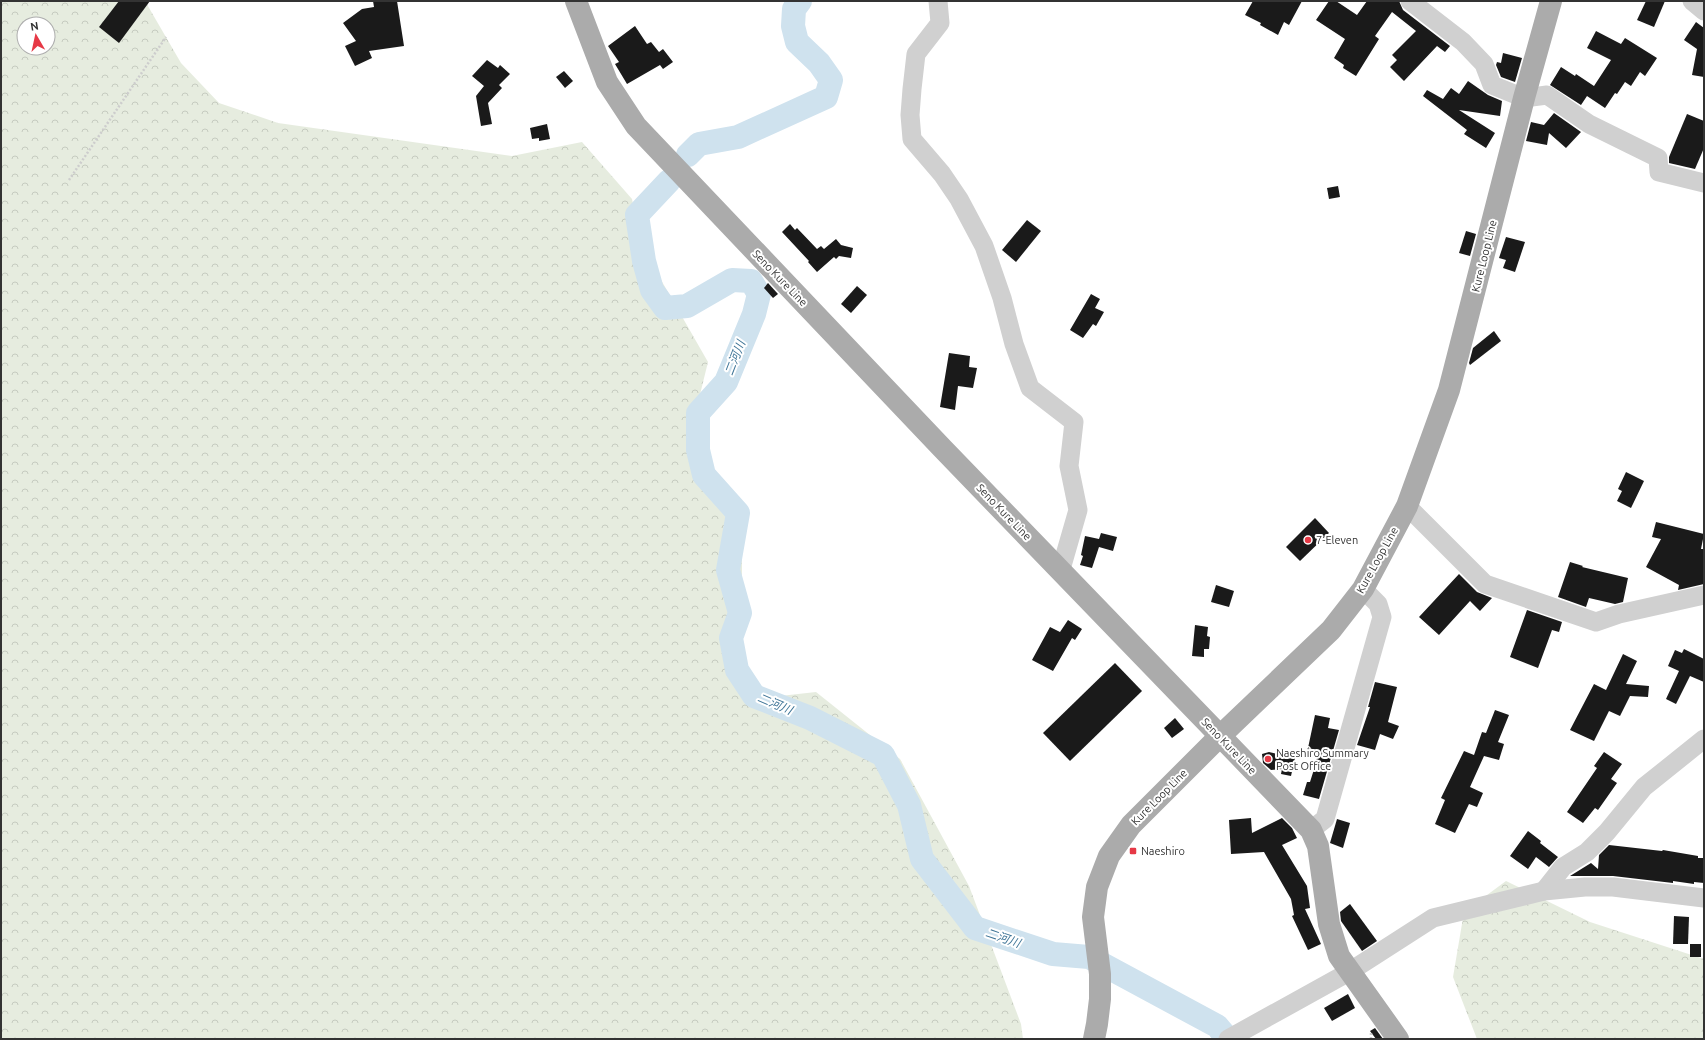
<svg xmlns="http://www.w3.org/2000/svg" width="1705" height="1040" viewBox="0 0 1705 1040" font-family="Ubuntu,'Noto Sans JP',sans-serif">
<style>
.forest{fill:url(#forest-crowns);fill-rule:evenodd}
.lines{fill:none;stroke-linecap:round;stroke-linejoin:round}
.river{stroke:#cfe2ee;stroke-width:24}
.building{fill:#1a1a1a}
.path{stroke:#cdcdcd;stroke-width:2.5;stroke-dasharray:2 2;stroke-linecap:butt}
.minor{stroke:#d0d0d0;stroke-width:19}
.major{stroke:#ababab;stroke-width:22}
.poi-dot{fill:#e63946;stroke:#fff;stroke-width:1.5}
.labels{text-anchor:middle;stroke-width:4;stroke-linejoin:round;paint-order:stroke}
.street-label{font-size:11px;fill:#333;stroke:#fff}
.poi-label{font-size:11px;fill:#333;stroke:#fff;text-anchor:start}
.water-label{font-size:12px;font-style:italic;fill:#3f7597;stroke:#fff}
</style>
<defs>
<pattern id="forest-crowns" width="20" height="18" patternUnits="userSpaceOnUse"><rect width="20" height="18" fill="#e6ecdf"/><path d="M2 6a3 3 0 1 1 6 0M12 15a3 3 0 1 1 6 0" fill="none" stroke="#c6cbc0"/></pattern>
</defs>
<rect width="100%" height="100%" fill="#fff"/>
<g class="forest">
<path d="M1,1H145L181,63L219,103L278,123L512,156L582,142L632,199L641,245L708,362L690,435L742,510V617L734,651L761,698L816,692L900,759L969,886L1021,1024L1023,1039H1ZM24,24H48V48H24Z"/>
<path d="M1506,881L1590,922L1704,959V1039H1477L1453,977L1464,912Z"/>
</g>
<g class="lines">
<g class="river">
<path d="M688,155L699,144L738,137L826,97L831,80L819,63L797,42L793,26L794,9L800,1"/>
<path d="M669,181L637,215L644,261L652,290L665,308L687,306L732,280L751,281L759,294L754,314L726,382L698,413V450L704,475L738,513L728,570L740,613L731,638L737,670L754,696L810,718L883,755L909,805L922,859L975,928L1053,954L1089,957L1217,1026L1228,1039"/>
</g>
</g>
<g class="building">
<path d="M119,1H150L119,43L99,27Z"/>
<path d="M373,1H397L404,46L369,51L372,58L355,66L345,46L356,41L343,23L362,9L374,7Z"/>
<path d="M1253,1H1302L1289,25L1284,22L1278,35L1260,25L1261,23L1245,15Z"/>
<path d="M1329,1H1336L1357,15L1367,1H1399L1403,10L1450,46L1445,52L1437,46L1404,81L1390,67L1397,60L1392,55L1416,31L1392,12L1375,36L1379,39L1356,76L1343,68L1344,65L1334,58L1345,39L1316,20Z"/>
<path d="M1646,1H1665L1654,27L1637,20Z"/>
<path d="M1696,22L1704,28V77L1692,75L1697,49L1684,40Z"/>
<path d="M635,26L647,44L651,42L659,52L663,49L673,62L663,69L660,65L627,84L615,64L619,62L608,46Z"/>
<path d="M1596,31L1621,44L1625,38L1657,58L1645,76L1640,72L1631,86L1625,82L1617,94L1615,93L1605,108L1587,96L1581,105L1550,85L1561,67L1575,76L1576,74L1594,86L1611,60L1587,48Z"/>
<path d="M1503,53L1522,58L1515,82L1501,77L1496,65L1497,62L1501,63Z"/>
<path d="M487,60L498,68L500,65L510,74L499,85L502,88L488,103L492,124L481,126L476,96L484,86L472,76Z"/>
<path d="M564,71L573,81L565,88L556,77Z"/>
<path d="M1468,81L1488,95L1502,101L1500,116L1459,110L1495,133L1486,148L1464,134L1467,130L1423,96L1427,90L1443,99L1451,88L1459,94Z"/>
<path d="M1554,113L1581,132L1566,148L1549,133L1547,145L1526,141L1531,122L1544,125Z"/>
<path d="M1687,114L1704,121V148L1695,169L1669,163V157Z"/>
<path d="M547,124L550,139L539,141V138L532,139L530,128Z"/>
<path d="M1338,186L1340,197L1329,199L1327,188Z"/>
<path d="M1027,220L1041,231L1016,262L1002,250Z"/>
<path d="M790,224L795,230L797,228L817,249L821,246L824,249L836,239L841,245L853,248L851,258L839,256L836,259L834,257L817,272L808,262L809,261L782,232Z"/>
<path d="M1466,231L1476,234L1470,256L1459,253Z"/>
<path d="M1506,237L1525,242L1515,272L1503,268L1506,260L1499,258Z"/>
<path d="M768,283L778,294L773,298L764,288Z"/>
<path d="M857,286L867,295L851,313L841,304Z"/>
<path d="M1091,294L1100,299L1095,308L1104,312L1096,326L1093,324L1083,338L1070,330Z"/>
<path d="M1494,331L1501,341L1470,365L1469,363L1473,348Z"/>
<path d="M949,353L970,356L969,367L977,368L973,388L958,386L955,410L940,407Z"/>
<path d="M1626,472L1644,481L1631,508L1617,501L1622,491L1618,489Z"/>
<path d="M1315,518L1329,533L1300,561L1286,547Z"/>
<path d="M1656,522L1704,534L1701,549H1704V584L1678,590L1679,585L1646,567L1661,539L1652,537Z"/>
<path d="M1101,533L1117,537L1113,551L1099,547L1092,568L1080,565L1083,556L1081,555L1085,536L1099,539Z"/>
<path d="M1570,562L1583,566L1582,567L1628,578L1623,602L1615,604L1589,598L1586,607L1558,597Z"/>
<path d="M1459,574L1477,592L1492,598L1480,611L1470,601L1439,635L1419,617Z"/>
<path d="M1216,585L1234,591L1229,607L1211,602Z"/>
<path d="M1527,610L1562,622L1559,632L1552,630L1538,668L1510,657Z"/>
<path d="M1068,620L1082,629L1075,640L1072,638L1053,671L1032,660L1050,627L1060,632Z"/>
<path d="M1195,625L1208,627L1207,636L1210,637L1209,649H1204V657L1192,656Z"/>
<path d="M1684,649L1704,659V682L1690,676L1676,704L1666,699L1679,671L1668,666L1675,650L1682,653Z"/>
<path d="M1623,654L1637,661L1626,684L1649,686L1648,697L1630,696L1620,716L1609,711L1594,741L1570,730L1594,684L1606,690Z"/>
<path d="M1115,663L1142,691L1070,761L1043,733Z"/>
<path d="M1375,682L1397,687L1388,722L1399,726L1393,739L1380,734L1375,750L1357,745L1370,707H1368Z"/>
<path d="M1495,710L1509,715L1498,742L1504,744L1499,760L1484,756L1470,787L1483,793L1477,807L1469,804L1455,833L1435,824L1445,800L1441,798L1464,751L1474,755L1482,732L1486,733Z"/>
<path d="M1315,715L1330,718L1328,728L1339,730L1319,799L1303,795L1307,782H1310L1316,763L1317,750L1308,748Z"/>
<path d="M1175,718L1184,729L1172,738L1164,728Z"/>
<path d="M1269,752L1295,758L1291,776L1281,774L1282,769L1271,770L1263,763L1262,754Z"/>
<path d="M1604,752L1622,764L1611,779L1617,783L1598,810L1595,808L1583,823L1567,812L1597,768L1594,766Z"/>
<path d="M1251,818L1252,833L1282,818L1292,828L1297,838L1282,845L1307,886L1310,908L1305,909L1321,944L1308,950L1292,916L1294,915L1291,899L1264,852L1231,854L1229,820Z"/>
<path d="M1337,819L1350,823L1343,848L1330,843Z"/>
<path d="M1528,831L1541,841L1540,843L1558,857L1549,867L1536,857L1528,869L1510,856Z"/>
<path d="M1609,845L1662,851L1663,850L1698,856V858H1704V883L1694,882V884L1673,881V883L1613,876H1570L1591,863L1598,869L1599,855Z"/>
<path d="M1350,904L1377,941L1362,951L1341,921L1340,912Z"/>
<path d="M1674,916L1689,917L1688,944H1673Z"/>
<rect x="1690" y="944" width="11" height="13"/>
<path d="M1348,994L1355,1008L1332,1021L1324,1008Z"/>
<path d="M1375,1028L1383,1039H1376L1370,1031Z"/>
</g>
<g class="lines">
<g class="path">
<path d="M69,180L166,37"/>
<path d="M1371,1039V1032"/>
</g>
<g class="minor">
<path d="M938,1L940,23L916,54L912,89L910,115L912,139L942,174L959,199L984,246L1002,298L1014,344L1030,388L1074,422L1069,466L1078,510L1061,569"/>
<path d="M1410,1L1463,42L1484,64L1492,85L1524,98L1547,95L1589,124L1658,158L1659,172L1704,183"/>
<path d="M1692,1L1704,11"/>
<path d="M1407,506L1485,584L1596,622L1619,614L1704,595"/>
<path d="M1311,830L1325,819L1382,617L1378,604L1363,589"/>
<path d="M1544,891L1563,867L1587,852L1607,832L1644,787L1704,739"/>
<path d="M1228,1039L1349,972L1433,918L1544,891L1585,887H1613L1704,898"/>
</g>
<g class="major">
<path d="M576,1L607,82L636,126L943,449L1311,830L1318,846L1329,924L1339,956L1398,1039"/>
<path d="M1094,1039L1097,1024L1100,999V974L1093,917L1097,887L1109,856L1131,825L1219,737L1331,630L1363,589L1407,506L1449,390L1524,98L1551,1"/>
</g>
</g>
<g class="poi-dot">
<circle cx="1308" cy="540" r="4"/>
<circle cx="1268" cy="759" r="4"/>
<rect x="1129" y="847" width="8" height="8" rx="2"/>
</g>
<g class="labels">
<g class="street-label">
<text transform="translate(1484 256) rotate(-76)" y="4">Kure Loop Line</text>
<text transform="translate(780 278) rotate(46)" y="4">Seno Kure Line</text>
<text transform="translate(1004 512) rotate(46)" y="4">Seno Kure Line</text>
<text transform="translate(1377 560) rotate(-61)" y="4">Kure Loop Line</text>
<text transform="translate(1229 746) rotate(46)" y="4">Seno Kure Line</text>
<text transform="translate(1159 797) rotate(-45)" y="4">Kure Loop Line</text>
</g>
<g class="poi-label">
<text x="1316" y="544">7-Eleven</text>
<text x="1276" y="757">Naeshiro Summary<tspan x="1276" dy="13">Post Office</tspan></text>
<text x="1141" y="855">Naeshiro</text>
</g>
<g class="water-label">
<text transform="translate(735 358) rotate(-69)" y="4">二河川</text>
<text transform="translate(775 704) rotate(23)" y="4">二河川</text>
<text transform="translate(1003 938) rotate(19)" y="4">二河川</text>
</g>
</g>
<rect width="1705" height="1040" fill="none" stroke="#333333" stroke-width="4"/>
<g transform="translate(36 36) rotate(351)"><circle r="19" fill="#ffffff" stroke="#adadad"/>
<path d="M0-3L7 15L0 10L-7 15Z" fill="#e63946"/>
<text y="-6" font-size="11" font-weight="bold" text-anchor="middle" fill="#333333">N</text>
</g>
</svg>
